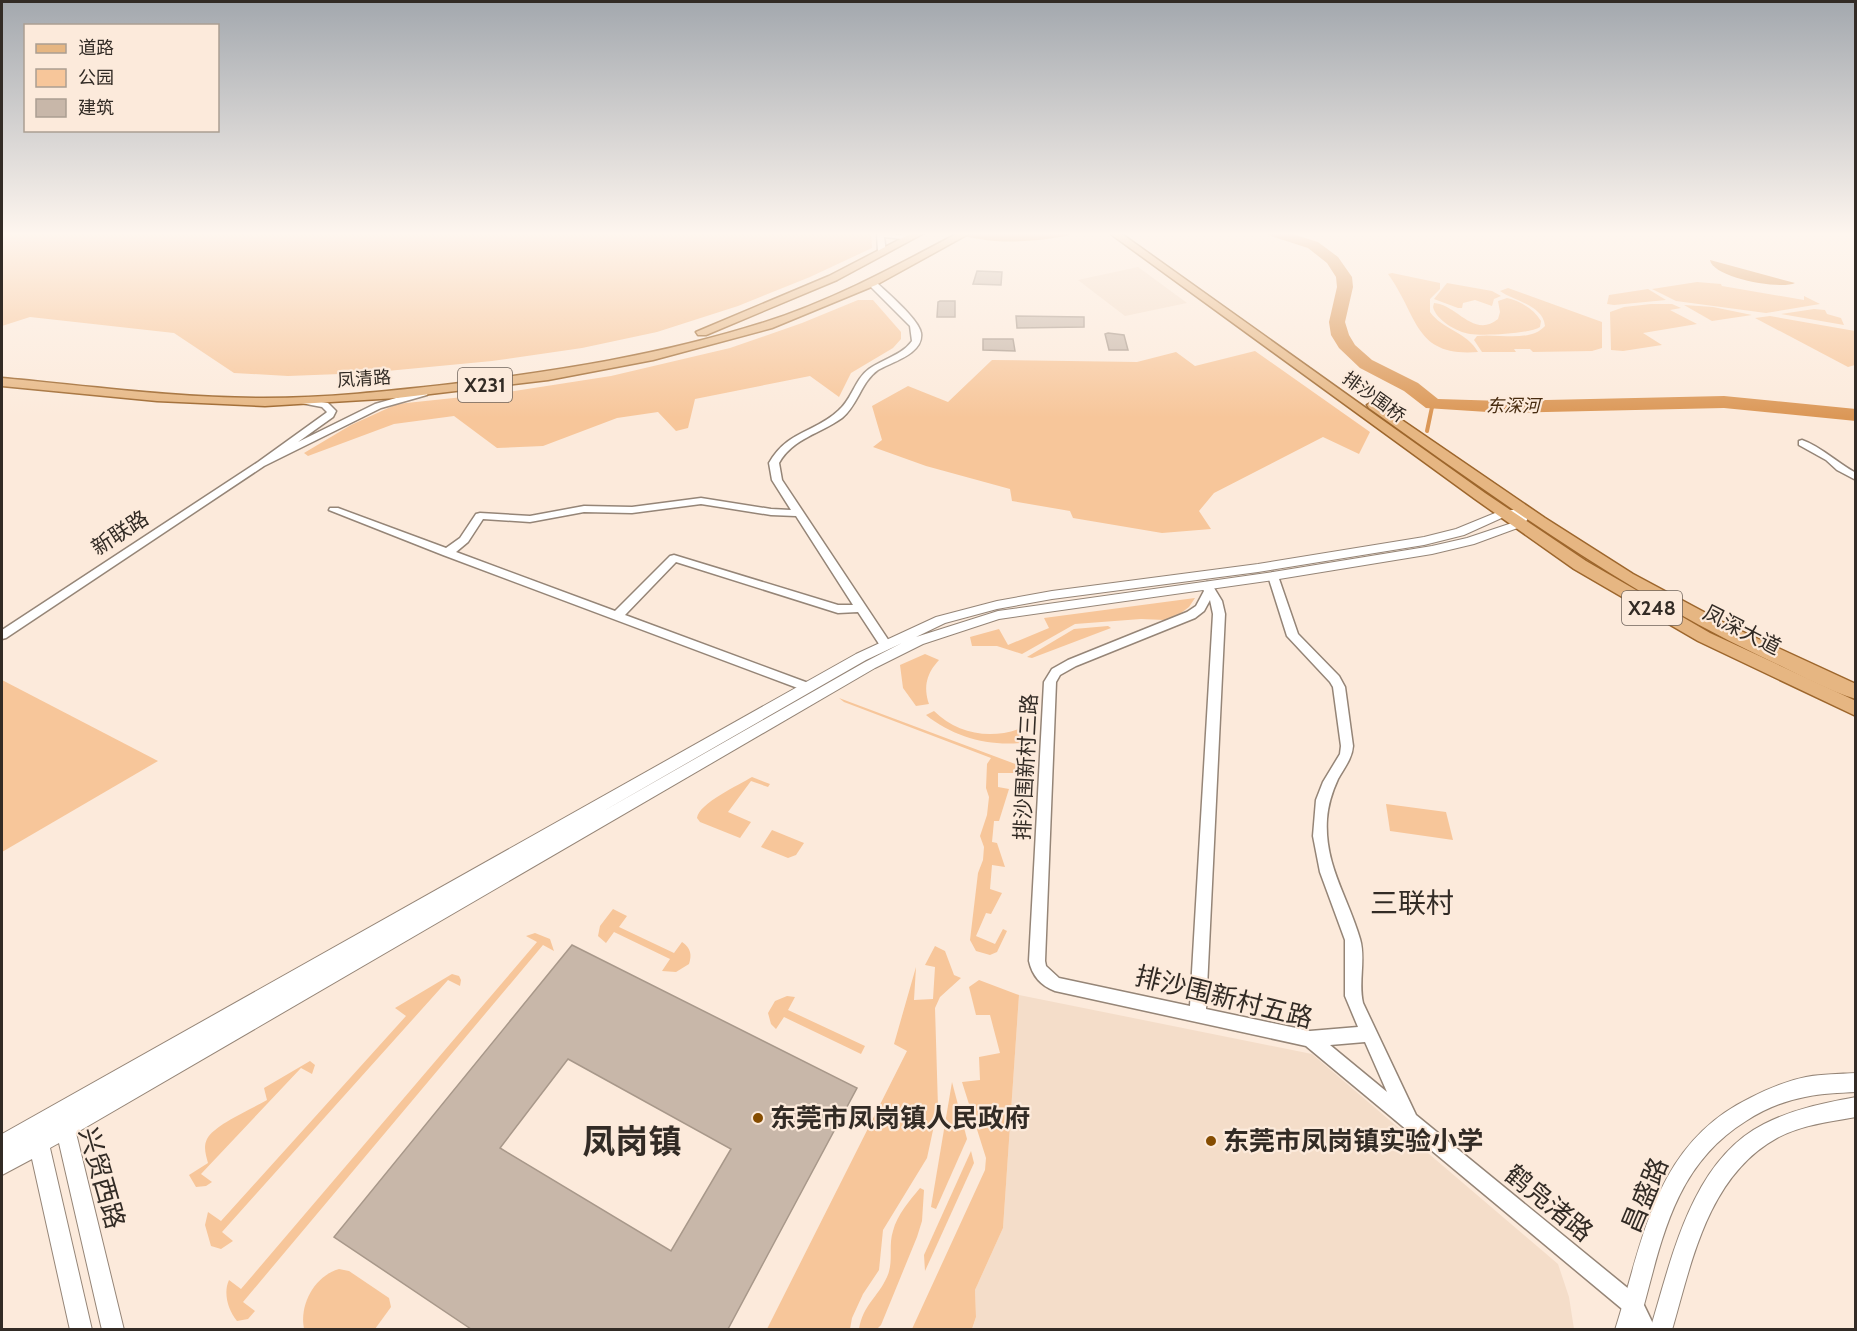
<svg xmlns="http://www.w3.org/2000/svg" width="1857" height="1331" viewBox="0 0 1857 1331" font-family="Cabin,'Noto Sans SC',sans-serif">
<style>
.built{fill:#f4ddc9}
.green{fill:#f7c69a}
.water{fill:#db9756}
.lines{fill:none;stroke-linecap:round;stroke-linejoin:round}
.stream-far1{stroke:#db9756;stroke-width:3}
.stream{stroke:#db9756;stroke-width:4}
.river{fill:#db9756;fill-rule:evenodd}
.building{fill:#c8b7a9;stroke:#a8988a;stroke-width:1.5;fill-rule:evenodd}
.minor-casing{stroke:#958577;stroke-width:3}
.tertiary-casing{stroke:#958577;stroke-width:2}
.primary-casing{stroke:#9d662c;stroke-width:3}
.minor{fill:#fff;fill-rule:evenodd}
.tertiary{fill:#fff;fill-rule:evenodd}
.primary{fill:#e6b682;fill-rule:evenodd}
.poi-dot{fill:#854c00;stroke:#fceadb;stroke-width:2}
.labels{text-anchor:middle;stroke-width:4.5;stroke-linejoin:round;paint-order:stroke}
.far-street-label{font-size:18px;fill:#322b25;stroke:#fceadb}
.far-water-label{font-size:18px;font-style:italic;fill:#482c10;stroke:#fceadb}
.shield{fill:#fceadb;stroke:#6f645c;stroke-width:1.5}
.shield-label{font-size:20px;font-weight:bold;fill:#322b25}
.street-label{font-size:21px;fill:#322b25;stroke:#fceadb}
.near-street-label{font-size:26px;fill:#322b25;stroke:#fceadb}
.near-poi-label{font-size:26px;font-weight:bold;fill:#322b25;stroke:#fceadb;text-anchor:start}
.near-quarter-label{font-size:28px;fill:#322b25;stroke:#fceadb}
.near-district-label{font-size:33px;font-weight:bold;fill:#322b25;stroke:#fceadb}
</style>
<rect width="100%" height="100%" fill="#fceadb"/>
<g class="built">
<path d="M1138,267L1187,303L1125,316L1078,280Z"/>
<path d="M1019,995L1312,1054L1558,1264L1569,1297L1574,1329L972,1330L976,1317L975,1290L1003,1228Z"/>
</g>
<g class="green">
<path d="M2,232H13L10,234L31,232H871L872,248L810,277L738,306L657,332L582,348L492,361L366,373L288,376L234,373L174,333L30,317L2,326Z"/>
<path d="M1392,273L1440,283V289L1430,299V312C1443,330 1467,332 1478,352C1414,357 1419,317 1388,274Z"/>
<path d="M1697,282L1721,284L1722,286L1804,300V296L1820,304L1766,313L1676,301L1652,289Z"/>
<path d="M1447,283L1492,291L1501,296L1494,299L1492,306L1475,300L1463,303L1462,308H1458L1434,299Z"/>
<path d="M1508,288L1602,322V348L1592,351L1533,352L1530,349H1514L1516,352H1482L1474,340L1477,336C1497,333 1530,343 1545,326C1543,305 1514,301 1500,291Z"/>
<path d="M1648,289L1666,300L1614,305L1607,304L1609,295Z"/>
<path d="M1507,298C1520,301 1534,309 1541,321L1540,327C1529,334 1483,336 1470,334C1457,332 1436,320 1433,307L1434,303C1456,304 1474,339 1498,319L1500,312L1498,301Z"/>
<path d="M858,300H873L901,332V339L893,348L851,373L839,397L810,376L695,399L688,428L676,431L658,412L617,418L543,446L497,448L454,416L394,424L308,456L304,453L351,425L397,404L501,393L611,376L730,348L802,323Z"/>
<path d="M1651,304H1672L1681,308L1670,310L1697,324L1643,333L1662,345L1623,351L1611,350L1610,312L1624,307Z"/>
<path d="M1684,305L1713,307L1752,315L1712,321Z"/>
<path d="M1814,309L1825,310L1827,314L1841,318L1844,325L1781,314Z"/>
<path d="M1770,316L1855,331V365L1848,367L1755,318Z"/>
<path d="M1255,351L1370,432L1359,454L1323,437L1214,493L1199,511L1211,529L1162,533L1073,518L1070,511L1012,501L1010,489L926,466L873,447L882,440L872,406L908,386L948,402L992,360L1137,362L1176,352L1195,366Z"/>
<path d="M1195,598L1189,607L1181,613L1165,620L1141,619L1075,624L1022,654L997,646H972L970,637L999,629L1008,645L1049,628L1044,618Z"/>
<path d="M1108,626L1111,628L1032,658L1027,657L1074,629Z"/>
<path d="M925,654L939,660C927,673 923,686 929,704L916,706L903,688L900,665Z"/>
<path d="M2,680L158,761L2,852Z"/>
<path d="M839,698L1018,765V773H998V787L1009,789L999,821H994L992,842L997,843L1005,867L992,865L990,889L1002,893L991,914L986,913L976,936L995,944L1003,929L1007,931L997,952L990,955L976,951L970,940L978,873L983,860L984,847L980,836L987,815L989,797L986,788L987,764L991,758L844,702Z"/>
<path d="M934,711C957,734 991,740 1021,728L1020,743C986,746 952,736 926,715Z"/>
<path d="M752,777L770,784L768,787L751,781L728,812L751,822L740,838L700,822L697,818C699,803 739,785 752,777Z"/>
<path d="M1386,804L1446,812L1453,840L1390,831Z"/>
<path d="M772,830L804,843L796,855L788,858L761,847Z"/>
<path d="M613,909L627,916L619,927L674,953L682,942C691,948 692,955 689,964L676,972L662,971L670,959L614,932L606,943L598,936L600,926Z"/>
<path d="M535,933L550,939L554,951L543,945L243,1302L255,1311L248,1319L237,1321C228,1310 223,1293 229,1280L241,1289L537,942L526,936Z"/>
<path d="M935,946L945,951L954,975L961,978L940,997L935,1008L938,1107L927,1158L883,1230L879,1270L863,1294L852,1318L850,1329H767L907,1051L894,1044L916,967L914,1000L933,999L935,967L925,965Z"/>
<path d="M452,974L459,976L461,980L460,986L448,980L222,1232L233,1241L221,1249L211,1246L205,1225L208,1212L221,1221L406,1016L395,1008Z"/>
<path d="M979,980L1019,995L1003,1228L975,1290L976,1317L972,1329H912L985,1170L986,1158L962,1082L980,1080L979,1057L1000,1053L990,1015H976L969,987Z"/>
<path d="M787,996L795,997L788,1010L865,1046L861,1054L784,1017L776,1029L771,1024L768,1013L775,1001Z"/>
<path d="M310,1061L315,1065L312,1074L301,1068L201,1174L212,1182L206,1186L196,1187L189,1175L208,1163C206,1155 203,1147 207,1139C214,1125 252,1109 267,1100L264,1088Z"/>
<path d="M952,1082L967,1139L936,1209L931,1207Z"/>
<path d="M971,1151L974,1163L925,1271L924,1255Z"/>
<path d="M920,1188L924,1190L922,1221L917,1237L881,1325L877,1329H859C863,1305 878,1297 887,1277C894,1262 888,1246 893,1231C897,1215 910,1200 920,1188Z"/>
<path d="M339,1269L349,1271L389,1298L391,1307L375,1329H304C299,1304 315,1276 339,1269Z"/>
</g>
<path class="water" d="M1710,260L1795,283C1780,290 1713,278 1710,260Z"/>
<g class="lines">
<path class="stream-far1" d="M1432,408L1433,404"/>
<path class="stream" d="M1427,431L1432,407"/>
<g class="river">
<path d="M958,232H1074L1067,236C1030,242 997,245 960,235Z"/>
<path d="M1266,232H1286L1318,242L1338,257L1352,277L1353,287L1345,322L1349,335L1355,345L1372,360L1418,383L1438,399L1503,401L1724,396L1856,409V421L1724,408L1503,413L1426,408L1404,391L1360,368L1339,348L1331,335L1329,322L1337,287L1336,277L1327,263L1308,248L1268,235Z"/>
</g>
</g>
<g class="building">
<path d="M977,271L1002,272L1001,285L973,284Z"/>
<path d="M940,301H955V317H937L938,302Z"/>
<path d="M1016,316L1084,317V327L1017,328Z"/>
<path d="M1108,333L1124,335L1128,350H1109L1105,334Z"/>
<path d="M983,339H1013L1015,351L983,350Z"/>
<path d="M572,945L857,1088L728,1329H471L334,1237ZM568,1059L731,1149L671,1251L500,1148Z"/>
</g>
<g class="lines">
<defs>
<g id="minor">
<path d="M877,232H884L898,235L917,232L920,234L903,239L884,237L886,252L882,254L878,252Z"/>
<path d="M869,281H875C886,292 919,319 921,333C924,354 891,362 878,370C861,382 858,405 842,418C820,434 793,438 779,463L782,480L889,641L891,644L889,647H881L858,612L838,613L676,562L625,615L811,684L813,687L811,690H803L443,555L329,510L330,508H338L446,548L460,538L476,514L480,513L530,516L584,506L632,507L701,498L771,509L791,510L772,480L769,463C788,430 815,433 839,410C852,399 855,379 869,369C883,359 902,355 912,341L910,326L869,285ZM701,504L771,515L796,516L853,605H838L674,555L670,556L615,611L456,552L468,542L483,519L530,522L584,512L632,513Z"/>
<path d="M424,390L428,393L427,395L381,408L264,466L6,638L2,639V630L258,462L326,413L327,412L322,407L301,403V399L328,403L336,411L333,417L298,442L375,404Z"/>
<path d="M1802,440C1822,447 1837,463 1856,473V480L1837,470L1826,460L1799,445V441Z"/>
<path d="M1273,572L1278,576L1298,634L1339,676L1345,687L1353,746C1352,759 1344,768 1338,779C1332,792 1328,805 1327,819C1324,865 1348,897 1360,939C1366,959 1358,982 1363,1003L1416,1115L1641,1299L1656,1330H1635L1627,1313L1306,1046L1055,991C1041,986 1032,975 1029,961L1044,682L1052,669L1068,660L1187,612L1196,606L1204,591L1201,586L1207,582L1211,583L1222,601L1225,614L1206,1009L1310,1031L1358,1027L1345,996V940L1320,872L1313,836L1316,800L1323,782L1340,754L1341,746L1333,687L1330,682L1287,636L1268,576ZM1210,600L1213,614L1190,1006L1059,978L1046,966L1045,961L1056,682L1060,675L1076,666L1195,618L1204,611ZM1365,1042L1387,1092L1330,1045Z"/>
</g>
<g id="tertiary">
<path d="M1526,509L1532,512L1523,526L1474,544L1432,554L1273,580L999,619L923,644L875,668L76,1133L124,1330H102L59,1143L50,1148L92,1330H70L32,1159L2,1175V1134L856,654L936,617L997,601L1052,591L1258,564L1424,537L1456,529L1500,511ZM1506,516H1518L1515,522L1467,538L1432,546L1273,572L998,611L916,637L945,623L997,609L1052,599L1258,572L1424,545L1464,535ZM902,643L865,662L600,813L866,660Z"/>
<path d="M1856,1073V1092C1839,1093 1822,1093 1805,1097C1784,1101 1764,1109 1746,1121C1669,1169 1661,1249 1637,1330H1615C1644,1238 1655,1144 1750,1098C1767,1089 1786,1081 1806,1077C1822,1074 1839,1074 1856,1073Z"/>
<path d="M1856,1097V1117C1829,1122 1801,1125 1777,1138C1708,1176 1692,1261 1672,1330H1650C1672,1258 1691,1161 1764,1124C1793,1109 1824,1103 1856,1097Z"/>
</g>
<g id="primary">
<path d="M914,232H926L837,280L706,335H698L696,332L829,276Z"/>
<path d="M960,232H972L876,285L772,328L653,360L548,380L397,398L265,406L157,401L2,386V378C89,386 176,398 264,398C326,398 390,391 452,384C557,371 661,355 762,323C832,301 896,266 960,232Z"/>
<path d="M1108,232H1119L1485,493L1586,561L1710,633L1856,701V716L1698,641L1574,569L1475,499Z"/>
<path d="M1374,401L1545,518L1633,574L1730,626L1856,684V699C1823,689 1791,670 1760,656C1620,589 1495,498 1369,408L1367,405Z"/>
</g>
</defs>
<use href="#minor" class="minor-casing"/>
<use href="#tertiary" class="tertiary-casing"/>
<use href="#primary" class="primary-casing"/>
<use href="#minor" class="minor"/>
<use href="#tertiary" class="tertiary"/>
<use href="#primary" class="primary"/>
</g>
<linearGradient id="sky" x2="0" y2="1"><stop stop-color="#a3a8ae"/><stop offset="0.56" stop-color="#fef6ef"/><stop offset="1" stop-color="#fef6ef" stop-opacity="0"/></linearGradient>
<rect width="1857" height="418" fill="url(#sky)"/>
<g class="poi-dot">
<circle cx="758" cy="1118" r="6"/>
<circle cx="1211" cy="1141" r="6"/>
</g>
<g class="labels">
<g class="far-street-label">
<text transform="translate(364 379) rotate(-4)" y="6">凤清路</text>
<text transform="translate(1374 397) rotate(36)" y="6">排沙围桥</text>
</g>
<g class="far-water-label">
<text x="1513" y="412">东深河</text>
</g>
<g class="shield">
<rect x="458" y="368" width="54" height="34" rx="4.5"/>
<rect x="1622" y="591" width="60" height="34" rx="4.5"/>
</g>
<g class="shield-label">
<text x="485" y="392">X231</text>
<text x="1652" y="615">X248</text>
</g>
<g class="street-label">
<text transform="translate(120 533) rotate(-33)" y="7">新联路</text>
<text transform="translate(1742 630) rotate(27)" y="7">凤深大道</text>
<text transform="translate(1026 767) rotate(-87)" y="7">排沙围新村三路</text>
</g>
<g class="near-street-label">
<text transform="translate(1224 997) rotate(14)" y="9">排沙围新村五路</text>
<text transform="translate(102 1178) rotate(74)" y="9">兴贸西路</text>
<text transform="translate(1645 1195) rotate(-67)" y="9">昌盛路</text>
<text transform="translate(1549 1203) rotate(39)" y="9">鹤凫渚路</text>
</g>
<g class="near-poi-label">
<text x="770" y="1127">东莞市凤岗镇人民政府</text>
<text x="1223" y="1150">东莞市凤岗镇实验小学</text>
</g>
<g class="near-quarter-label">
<text x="1412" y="913">三联村</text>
</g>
<g class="near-district-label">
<text x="632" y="1153">凤岗镇</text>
</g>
</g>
<rect width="1857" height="1331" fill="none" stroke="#322b25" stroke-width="6"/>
<rect x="24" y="24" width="195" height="108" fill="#fceadb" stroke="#ab9e92" stroke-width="1.5"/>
<rect x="36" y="44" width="30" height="9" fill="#e6b682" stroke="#ab9e92" stroke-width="1.5"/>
<text x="78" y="54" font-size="18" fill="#322b25">道路</text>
<rect x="36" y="69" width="30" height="18" fill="#f7c69a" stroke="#ab9e92" stroke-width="1.5"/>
<text x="78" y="84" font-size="18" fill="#322b25">公园</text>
<rect x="36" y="99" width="30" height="18" fill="#c8b7a9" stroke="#ab9e92" stroke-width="1.5"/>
<text x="78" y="114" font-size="18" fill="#322b25">建筑</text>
</svg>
